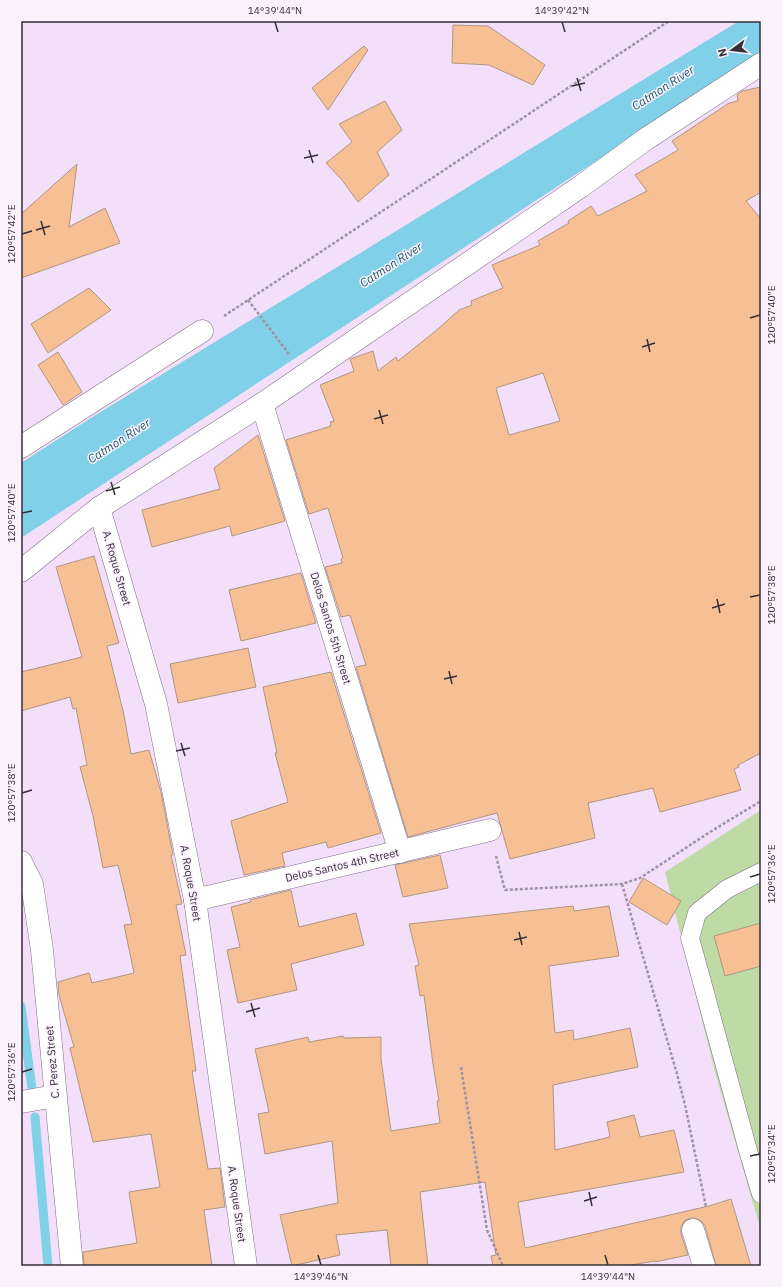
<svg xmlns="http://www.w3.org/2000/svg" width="782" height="1287" viewBox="0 0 782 1287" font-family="'IBM Plex Sans',sans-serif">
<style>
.green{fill:#bedba6}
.water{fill:#80d0e8}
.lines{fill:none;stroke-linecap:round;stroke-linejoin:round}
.stream{stroke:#80d0e8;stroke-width:9}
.building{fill:#f6c094;stroke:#af9681;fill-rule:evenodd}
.lane-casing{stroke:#806e87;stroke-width:19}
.street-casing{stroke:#806e87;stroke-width:23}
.path{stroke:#a091a5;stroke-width:2.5;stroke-dasharray:3 2;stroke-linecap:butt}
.lane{stroke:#fff;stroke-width:18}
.street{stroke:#fff;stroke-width:22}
.ticks{fill:none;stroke:#362e39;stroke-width:1.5}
.labels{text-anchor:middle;stroke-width:3;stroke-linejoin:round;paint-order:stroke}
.street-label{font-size:11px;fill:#362e39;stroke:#faf1fd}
.water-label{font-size:12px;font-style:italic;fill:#18596a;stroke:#faf1fd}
.neatline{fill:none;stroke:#362e39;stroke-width:1.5}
.ticks-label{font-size:10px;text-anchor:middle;fill:#362e39}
</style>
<rect width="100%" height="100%" fill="#f4dffb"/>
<path class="green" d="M761,810V1231L715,1072L665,872Z"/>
<path class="water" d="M739,21H761V53L21,538V463L94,416Z"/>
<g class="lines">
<g class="stream">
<path d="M21,1006L32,1089"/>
<path d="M35,1117L48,1266"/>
</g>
</g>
<g class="building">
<path d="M453,25L488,26L545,65L533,85L489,65L452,63Z"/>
<path d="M364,46L368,50L328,110L312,88Z"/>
<path d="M761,87V192L746,201L761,219V753L738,765L739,767L734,769L741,790L660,812L653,788L588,803L595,838L510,859L497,813L408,837L356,667L366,665L350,615L341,617L325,567L342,563L341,559L343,558L328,508L309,514L286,440L331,426L330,422L334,421L320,385L354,371L350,359L373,351L378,371L396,357L398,361L438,329L459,310L472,305L471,301L503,288L492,265L540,245L538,241L569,223L568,221L591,206L598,216L647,191L635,175L678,150L672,141L729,103L738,101L737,95L742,91ZM543,373L560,421L509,435L496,388Z"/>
<path d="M385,101L402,130L377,152L389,175L358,202L342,180L326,163L352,142L339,124Z"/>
<path d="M77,164L69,227L105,208L120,243L21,278V214Z"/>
<path d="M89,288L111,310L48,353L31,324Z"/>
<path d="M58,352L82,392L63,405L38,365Z"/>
<path d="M258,435L285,521L232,536L230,526L152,547L142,510L220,489L214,468Z"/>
<path d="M94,556L119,643L107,646L124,715L131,754L149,750L161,792L173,855H171L182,904L176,905L186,955L180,956L196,1071H192L199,1116L208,1169L220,1168L225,1207L204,1210L212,1266H84L83,1252L137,1243L129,1192L160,1187L151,1134L93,1142L70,1048L74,1047L59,995L58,982L89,973L92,983L134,973L124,925L132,924L118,865L103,868L93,816L80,767L87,765L76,708L73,709L70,697L21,711V672L82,657L56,567Z"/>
<path d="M301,573L316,623L241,641L229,590Z"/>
<path d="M248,648L256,687L178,703L170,664Z"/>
<path d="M331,672L381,833L328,848L326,842L282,853L285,866L244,875L231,821L288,802L275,753H277L263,687Z"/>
<path d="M440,855L448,888L403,897L395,865Z"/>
<path d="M643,878L681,901L667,925L629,902Z"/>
<path d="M291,890L299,927L356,913L364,945L291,964L297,990L238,1003L227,950L240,947L231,907L251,902L250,900Z"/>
<path d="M573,906L574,911L609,906L619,956L549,966L555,1033L573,1030L574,1040L630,1028L638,1067L553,1085L555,1150L610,1137L607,1122L634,1115L640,1137L674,1130L684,1172L518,1202L525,1248L709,1206L731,1199L751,1266H716L705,1226L701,1221L695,1218H690L684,1221L681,1228V1234L688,1255L655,1262V1261L626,1266H493L491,1256L496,1255L485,1182L420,1192L428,1266H391L387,1230L336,1235L340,1255L292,1266L280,1215L338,1203L332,1141L265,1154L258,1114L269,1112L255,1049L308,1037L309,1042L343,1036L344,1038L381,1037V1059L391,1131L440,1123L437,1101H439L433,1064L424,995L420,996L415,966L419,965L409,924Z"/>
<path d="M761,923V966L725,976L714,936Z"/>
</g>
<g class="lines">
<defs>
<path id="lane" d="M761,872L727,889L697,913L690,938L749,1154L761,1194"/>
<g id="street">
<path d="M262,404L400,852"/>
<path d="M21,447L202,331"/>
<path d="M99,508L156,704L195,900L246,1266"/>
<path d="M21,571L99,508L262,404L580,187L646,139L761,64"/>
<path d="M21,862L32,884L42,950L72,1266"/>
<path d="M195,900L490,830"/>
<path d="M21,1102L55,1096"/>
<path d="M693,1230L704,1266"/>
</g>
</defs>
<use href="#lane" class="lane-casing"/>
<use href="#street" class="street-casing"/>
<g class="path">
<path d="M248,300L289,354"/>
<path d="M224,316L669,21"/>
<path d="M496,856L505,890L622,884L640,878L710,832L761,801"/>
<path d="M622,884L677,1074L685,1105L706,1207"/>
<path d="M461,1067L487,1230L503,1266"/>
</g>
<use href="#lane" class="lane"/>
<use href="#street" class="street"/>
</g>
<path class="ticks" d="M275,22L278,32M562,22L565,32M577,78L581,91M572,86L585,83M309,150L313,163M304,158L318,155M41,221L45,235M36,230L50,226M22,234L32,231M750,318L760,315M647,339L650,352M642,347L655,343M379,410L383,424M374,419L388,415M111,482L115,495M106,491L120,487M22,513L32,511M750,597L760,595M717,599L720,613M712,608L725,604M449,671L452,684M444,679L457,676M181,743L185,756M176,751L190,748M22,793L32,790M750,877L760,874M519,932L522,945M514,940L527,937M251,1003L255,1017M246,1012L260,1008M22,1072L32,1069M750,1156L760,1154M589,1192L592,1206M584,1201L597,1197M318,1255L321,1265M605,1255L608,1265"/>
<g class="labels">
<g class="street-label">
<text transform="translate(117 568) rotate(74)" y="4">A. Roque Street</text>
<text transform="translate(331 628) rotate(73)" y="4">Delos Santos 5th Street</text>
<text transform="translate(342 865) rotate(-13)" y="4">Delos Santos 4th Street</text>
<text transform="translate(191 883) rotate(80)" y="4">A. Roque Street</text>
<text transform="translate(52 1062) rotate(-95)" y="4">C. Perez Street</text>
<text transform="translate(237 1204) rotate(82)" y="4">A. Roque Street</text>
</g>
<g class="water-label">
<text transform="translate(663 88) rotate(-33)" y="4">Catmon River</text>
<text transform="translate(391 265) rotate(-33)" y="4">Catmon River</text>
<text transform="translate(119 441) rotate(-33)" y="4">Catmon River</text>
</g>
</g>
<rect width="782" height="1287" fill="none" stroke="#faf1fd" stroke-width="44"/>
<g transform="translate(732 50) rotate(255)" stroke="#faf1fd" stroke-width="3" paint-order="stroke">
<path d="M0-3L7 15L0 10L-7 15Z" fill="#362e39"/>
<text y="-6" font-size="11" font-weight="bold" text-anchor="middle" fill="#362e39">N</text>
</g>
<rect x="22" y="22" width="738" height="1243" class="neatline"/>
<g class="ticks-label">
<text x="275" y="14">14°39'44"N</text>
<text x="562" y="14">14°39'42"N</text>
<text transform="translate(11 234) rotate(-90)" y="4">120°57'42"E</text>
<text transform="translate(771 315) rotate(-90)" y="4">120°57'40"E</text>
<text transform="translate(11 513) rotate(-90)" y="4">120°57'40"E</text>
<text transform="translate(771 595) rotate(-90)" y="4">120°57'38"E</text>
<text transform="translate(11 793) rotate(-90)" y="4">120°57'38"E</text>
<text transform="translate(771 874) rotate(-90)" y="4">120°57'36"E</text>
<text transform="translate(11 1072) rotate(-90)" y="4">120°57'36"E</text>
<text transform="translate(771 1154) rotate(-90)" y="4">120°57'34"E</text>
<text x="321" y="1280">14°39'46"N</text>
<text x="608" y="1280">14°39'44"N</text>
</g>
</svg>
